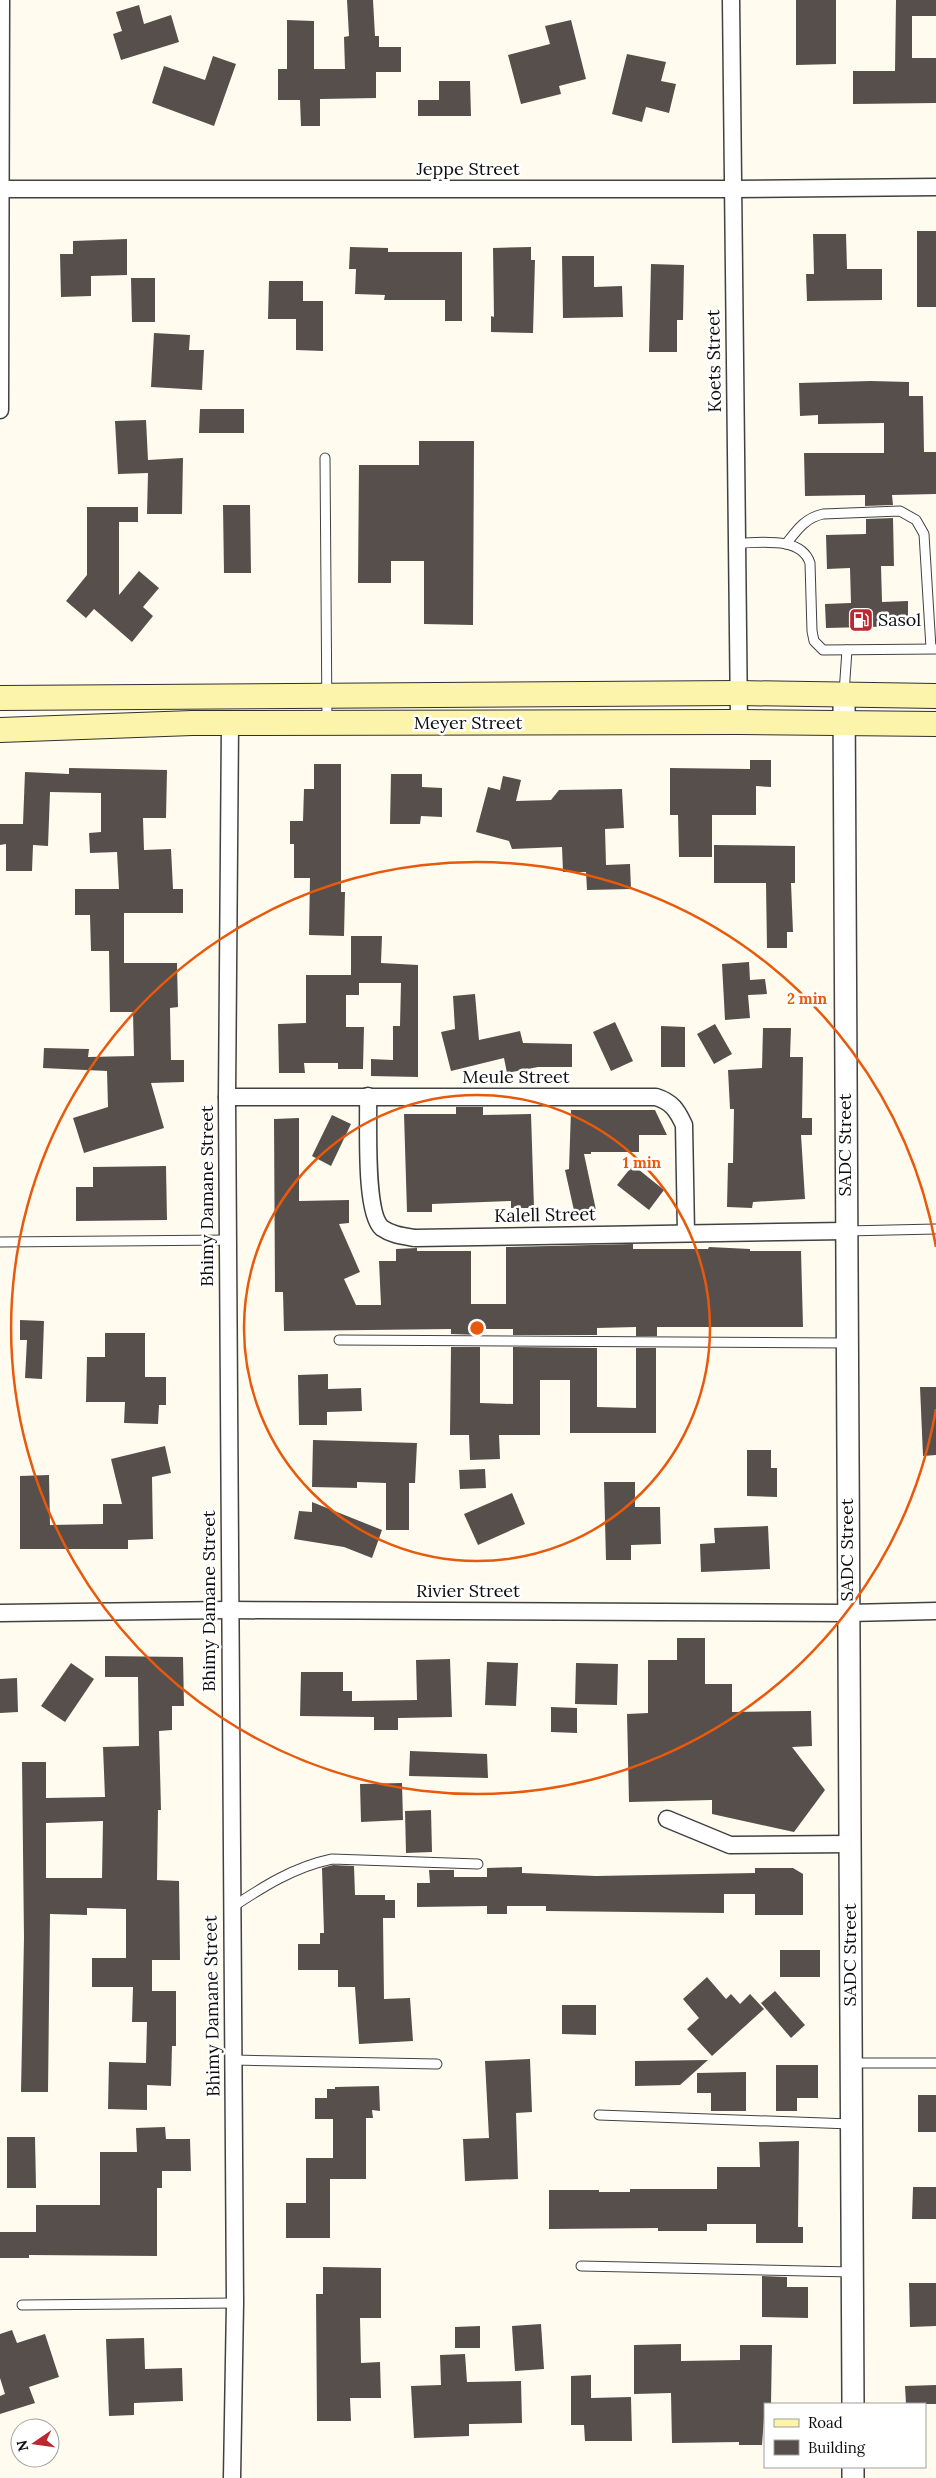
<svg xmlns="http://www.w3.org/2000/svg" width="936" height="2478" viewBox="0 0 936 2478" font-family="Lora,serif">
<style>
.building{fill:#564f4b;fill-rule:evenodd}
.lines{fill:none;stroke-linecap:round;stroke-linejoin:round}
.service-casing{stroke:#414141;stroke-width:11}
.minor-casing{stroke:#414141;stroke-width:19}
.tertiary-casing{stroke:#414141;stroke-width:24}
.secondary-casing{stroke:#303030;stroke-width:26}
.service{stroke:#fff;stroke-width:9}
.minor{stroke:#fff;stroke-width:16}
.tertiary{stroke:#fff;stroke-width:21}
.secondary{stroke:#fdf4ac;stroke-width:24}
.ring{fill:none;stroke:#e8590c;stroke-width:2.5}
.labels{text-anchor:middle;stroke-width:5;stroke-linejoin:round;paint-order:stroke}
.street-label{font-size:18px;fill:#0e0e0e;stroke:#fff}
.poi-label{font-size:18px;fill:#0e0e0e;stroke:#fff;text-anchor:start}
.centre{fill:#e8590c;stroke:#fff;stroke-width:2.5}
.ring-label{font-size:15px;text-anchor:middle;font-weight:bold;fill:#e8590c;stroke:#fff;stroke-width:5;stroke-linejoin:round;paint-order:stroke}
</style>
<rect width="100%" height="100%" fill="#fffcef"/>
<g class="building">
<path d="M347,0H373L375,36H379V47H401V72H376V98L320,99V126H301L300,100H278V69H287V20L314,21V69H345L344,37L349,36Z"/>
<path d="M796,0H836V64L796,65Z"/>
<path d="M896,0H936V16H912V58H936V103L853,104V71H895Z"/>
<path d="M139,5L144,24L171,15L179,42L121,60L113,34L122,31L116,12Z"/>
<path d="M571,20L586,79L559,86L561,94L521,104L508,55L550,44L545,26Z"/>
<path d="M627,54L666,62L661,81L676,84L669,113L646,107L642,122L612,114Z"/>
<path d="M213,56L236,64L214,126L152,103L164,66L205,80Z"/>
<path d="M439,81H470L471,116H418V100H439Z"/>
<rect x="917" y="231" width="19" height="76"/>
<path d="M813,234H846L847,269H882V300L807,301L806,274H814Z"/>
<path d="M127,239V275L91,276V296L61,297L60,254H73V241Z"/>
<path d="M350,247L388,248V252H462V321H445V300H384L385,295L355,294L356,269H349Z"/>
<path d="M531,247V260H535L533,333L491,332V316L494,317L493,248Z"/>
<path d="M562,256H594V287L622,286L623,317L563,318Z"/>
<path d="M651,264L684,265L683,320H677V352H649Z"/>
<path d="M131,278H155V322H132Z"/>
<path d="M269,281H303V301H323V351L296,350V319H268Z"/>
<path d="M154,333L190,335L189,350H204L202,390L151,387Z"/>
<path d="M871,381L909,382V396H923L924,452H936V494L892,495L893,505L865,506V495L805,496L804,453H884V423L818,424V415L800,416L799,383Z"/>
<path d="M200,409H244V433H199Z"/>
<path d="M146,420L148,460L183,458L182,514H147L148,473L118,474L115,421Z"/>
<path d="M419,441H474L473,625L424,624V561H391V583H358L359,465H419Z"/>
<path d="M223,505H250L251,573H224Z"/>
<path d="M87,507H138V522H119V595L139,571L159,588L143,607L153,616L132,642L94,609L86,618L66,601L87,575Z"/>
<path d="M893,518L894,566H881L882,602L908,601V626L826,628L825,604L851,603L850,568L827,569L826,535L866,534V519Z"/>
<path d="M750,760H771V787L756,786V815H712V857H679L678,815H670V768L750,769Z"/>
<path d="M314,764H341V892H345L344,936L309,935L310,878H294V844H290V821H303L304,789H314Z"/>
<path d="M69,768L167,770L166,818H143L144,850L171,849L173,889H183V913H124V963H177L178,1007L170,1008L171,1060H184V1082L151,1083L164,1128L84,1153L73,1118L108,1107L107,1071L43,1068L44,1048L89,1049L88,1057L134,1056L133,1012H110L109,951H91L90,915H75V889H119L117,852L90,853L89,833L101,832V793L50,792L48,846L33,845L32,871H6V844L0,845V824H23L25,772L69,774Z"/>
<path d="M391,774H422V787L442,788V817L421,816L420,824H390Z"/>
<path d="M503,776L521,780L516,801L551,800L559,790L622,789L624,828L605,829L606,865L630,864L631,889L587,890L586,872H563L562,847L512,849L509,841L476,832L488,787L500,790Z"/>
<path d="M714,845L795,846V883H791L793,932H787V948H767L766,883H714Z"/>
<path d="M351,936H382L381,963L418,965V1077L371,1076V1059L393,1060V1026H400L401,983H359V995H346V1027H364L363,1069H338V1063H304L305,1073H279L278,1024L306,1023V975H351Z"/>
<path d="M749,962L750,980L765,979L767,994L748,995L750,1018L725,1020L722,964Z"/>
<path d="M475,994L479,1040L520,1031L523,1043L572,1044V1067H538L507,1073L504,1058L451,1071L441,1032L455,1029L453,996Z"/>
<path d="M615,1022L633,1061L611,1071L593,1032Z"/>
<path d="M715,1024L732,1054L714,1064L697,1034Z"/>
<path d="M661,1026L685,1027V1067H661Z"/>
<path d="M763,1028H791L790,1057H803L802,1118H812V1135H801L805,1199L753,1202L752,1208L727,1207L728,1163H733L734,1109H730L728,1070L762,1068Z"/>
<path d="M456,1107H483V1115L531,1114L534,1208H511V1201L432,1204V1212H407L404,1114H456Z"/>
<path d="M571,1110H655L667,1135H639V1152H591V1154H584L596,1210L575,1215L565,1170L569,1169Z"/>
<path d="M332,1115L351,1124L331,1166L312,1156Z"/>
<path d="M299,1118V1201L349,1200V1223L339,1224L360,1272L344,1279L356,1305H381L379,1261H396V1249L417,1248V1251H471V1304H506V1247L633,1244V1249H708L709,1247L750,1249V1251H801L803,1327H657V1336H636V1327L597,1328V1335H513V1329H480V1335L451,1334V1329L284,1331L283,1292H275L274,1119Z"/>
<path d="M633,1165L664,1190L649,1210L617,1185Z"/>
<path d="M166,1166L167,1220L76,1221V1187H93V1167Z"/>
<path d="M20,1320L44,1321L42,1379L25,1378L27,1340H20Z"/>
<path d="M105,1333H145V1377H166V1405H159L158,1424L124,1423L125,1402H86L87,1357H105Z"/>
<path d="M451,1347H480V1403L513,1404V1347L597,1348V1407L636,1408V1348H656V1433H570V1380H540V1435H499L500,1459L470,1460L469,1435H450Z"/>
<path d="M328,1374V1389L361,1388L362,1411L327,1412V1425H299L298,1375Z"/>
<path d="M920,1387H936V1455L923,1456Z"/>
<path d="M313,1440L417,1443L415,1483H409V1530H386V1483L357,1482V1488L312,1487Z"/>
<path d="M165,1446L171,1473L152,1477L153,1539L128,1540V1549H20V1476L49,1475L50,1525L103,1524V1504H122L111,1459Z"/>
<path d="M747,1450H771V1468H777V1497L747,1496Z"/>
<path d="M485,1469L486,1488L460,1489L459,1470Z"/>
<path d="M604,1482H635V1507H660L661,1544L631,1545V1560H606Z"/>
<path d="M512,1493L525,1524L478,1545L464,1514Z"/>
<path d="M312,1502L382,1530L372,1558L344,1547L294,1539L299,1511L312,1512Z"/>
<path d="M768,1526L770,1569L701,1572L700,1544L715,1543L714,1528Z"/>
<path d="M677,1638H705V1684H732V1712L811,1711L812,1746L792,1747L825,1790L794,1832L712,1814V1800L629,1802L627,1714L648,1713V1660H677Z"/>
<path d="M105,1656L183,1657L184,1706H172V1730L159,1731L161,1810H158L157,1880L179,1881L180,1960H152V1991H176V2046H172L171,2086L147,2085V2110L108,2109L109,2062L146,2063L147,2022H132L133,1987H92V1958H126V1909L87,1908V1915L50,1914L48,2092H21L24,1938L22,1762H46V1798L105,1797L103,1747L139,1746L138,1677H105ZM103,1821L102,1878H46V1823Z"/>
<path d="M450,1659L452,1717L398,1718V1730H374V1717L300,1716L301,1672H343V1691H352V1701L417,1700L416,1660Z"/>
<path d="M487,1662L518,1663L516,1706L485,1705Z"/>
<path d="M71,1663L94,1679L65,1722L41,1706Z"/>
<path d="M576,1663L618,1664L617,1705L575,1704Z"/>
<path d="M17,1678L18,1712L0,1713V1679Z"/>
<path d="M551,1707L577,1708V1733L551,1732Z"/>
<path d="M410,1751L487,1754L488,1778L409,1776Z"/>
<path d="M402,1783L403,1820L361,1822L360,1784Z"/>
<path d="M431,1810L432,1852L406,1853L405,1811Z"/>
<path d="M333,1865L354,1866L355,1895H385V1900H395V1918H383L384,1999L410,1998L413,2041L359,2044L355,1987H338V1970H298V1944H320V1933H324L322,1868Z"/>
<path d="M522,1867V1873L596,1876L755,1873V1868H793L803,1874V1915H755V1894H724V1913L546,1911V1906H507V1914H487V1906L417,1907V1883H430L429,1870H454V1877H487V1868Z"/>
<rect x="780" y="1950" width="40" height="27"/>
<path d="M707,1977L726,1999L731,1994L740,2004L750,1994L764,2009L712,2056L687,2029L699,2018L683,1999Z"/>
<path d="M775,1991L805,2025L791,2038L761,2003Z"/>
<path d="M562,2005H596V2035L562,2034Z"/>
<path d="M530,2059L532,2112L516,2113L518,2179L465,2181L463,2139L489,2138L485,2061Z"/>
<path d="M708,2060L680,2085L635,2086V2061Z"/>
<path d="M776,2065H818V2098H797V2111H776Z"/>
<path d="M746,2072V2111H711V2093H697V2073Z"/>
<path d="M379,2086L380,2111L372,2110L373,2118H366V2179H330V2238H286V2203H306V2158H333V2119H315V2098H327V2089H335V2087Z"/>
<rect x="918" y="2095" width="18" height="37"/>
<path d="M165,2127L166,2139H190L191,2171H162V2188H157V2256L29,2255V2258H0V2232H36V2205H100V2152H137L136,2128Z"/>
<path d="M7,2137H35L36,2188H7Z"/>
<path d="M799,2141L798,2227H803V2243H756V2224H707V2231H658V2228L549,2229V2190H599V2192H630V2189H717V2167H760L759,2142Z"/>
<path d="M913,2187H936V2219H912Z"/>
<path d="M323,2267L381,2268V2318H360L361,2363L380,2362L381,2398H350L351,2421H317L316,2294H323Z"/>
<path d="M762,2276L787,2277V2287H808V2318L762,2317Z"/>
<path d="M909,2283H936V2326L910,2327Z"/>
<path d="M541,2324L544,2369L515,2371L512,2326Z"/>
<path d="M480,2326V2348H455V2327Z"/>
<path d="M12,2330L17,2343L45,2334L59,2377L29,2387L35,2403L0,2414V2396L5,2394L0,2378V2334Z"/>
<path d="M144,2338L145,2369L182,2368L183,2401L134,2403V2415L109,2416L106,2339Z"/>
<path d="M681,2344V2361L740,2360V2345H772L771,2404H765L762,2445H739V2442L672,2443L671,2393L634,2394V2345Z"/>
<path d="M465,2354L467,2382L521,2381L522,2423L469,2424V2436L414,2438L411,2386L441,2385L440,2355Z"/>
<path d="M591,2375V2398L631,2397L632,2441H585L584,2425H571V2376Z"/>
<path d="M936,2385V2404H906L905,2386Z"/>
</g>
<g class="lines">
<defs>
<g id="service">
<path d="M325,458L327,722"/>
<path d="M737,543C760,543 801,536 810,563L812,631L814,641L823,650L936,649"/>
<path d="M786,544C797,530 805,518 823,514L900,511L916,520L924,534L931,648"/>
<path d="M844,693L847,650"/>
<path d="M846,1231L936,1229"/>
<path d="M0,1242L228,1240"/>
<path d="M339,1340L846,1343"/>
<path d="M231,1908C264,1886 294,1867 332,1859L478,1864"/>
<path d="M233,2060L437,2064"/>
<path d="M851,2063H936"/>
<path d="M599,2115L851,2124"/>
<path d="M581,2266L852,2272"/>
<path d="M22,2305L235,2303"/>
</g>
<g id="minor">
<path d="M731,0L739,722"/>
<path d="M0,189H732L936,187"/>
<path d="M0,410L1,0"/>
<path d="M230,724L227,1097L235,2303L232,2478"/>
<path d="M368,1096C369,1122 364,1213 382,1228C392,1235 403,1236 415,1238L845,1231"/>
<path d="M227,1097H656C672,1102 677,1110 684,1125L686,1233"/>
<path d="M0,1613L228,1610L848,1613L936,1611"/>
<path d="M667,1819L730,1845L849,1844"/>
</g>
<g id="tertiary">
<path d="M844,696L853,2404"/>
<path d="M853,2467V2478"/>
</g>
<g id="secondary">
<path d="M0,698L739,693L936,696"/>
<path d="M0,730L192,723L739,722L936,724"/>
</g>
</defs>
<use href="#service" class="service-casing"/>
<use href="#minor" class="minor-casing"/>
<use href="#tertiary" class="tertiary-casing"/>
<use href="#secondary" class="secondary-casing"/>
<use href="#service" class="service"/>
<use href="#minor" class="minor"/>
<use href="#tertiary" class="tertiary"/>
<use href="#secondary" class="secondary"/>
</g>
<g class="ring">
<circle cx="477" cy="1328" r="233"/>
<path d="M936 1409A466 466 0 1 1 936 1247"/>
</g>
<defs>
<symbol id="fuel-square" viewBox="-11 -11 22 22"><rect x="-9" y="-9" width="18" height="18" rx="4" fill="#bb2930" stroke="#fff"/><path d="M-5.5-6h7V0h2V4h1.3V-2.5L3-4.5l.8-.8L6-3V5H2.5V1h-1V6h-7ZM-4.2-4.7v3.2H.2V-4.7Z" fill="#fff"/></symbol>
</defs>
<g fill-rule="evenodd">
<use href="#fuel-square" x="847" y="606" width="28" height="28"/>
</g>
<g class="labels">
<g class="street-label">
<text x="468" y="175">Jeppe Street</text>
<text transform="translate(714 361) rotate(-91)" y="6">Koets Street</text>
<text x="468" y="729">Meyer Street</text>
<text x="516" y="1083">Meule Street</text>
<text transform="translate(845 1145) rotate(-90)" y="6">SADC Street</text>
<text transform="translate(207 1196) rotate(-90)" y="6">Bhimy Damane Street</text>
<text transform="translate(545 1215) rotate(-1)" y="6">Kalell Street</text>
<text transform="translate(847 1550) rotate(-90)" y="6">SADC Street</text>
<text x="468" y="1597">Rivier Street</text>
<text transform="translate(209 1601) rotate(-90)" y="6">Bhimy Damane Street</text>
<text transform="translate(850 1955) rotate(-90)" y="6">SADC Street</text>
<text transform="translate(212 2006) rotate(-91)" y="6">Bhimy Damane Street</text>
</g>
<g class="poi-label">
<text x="878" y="626">Sasol</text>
</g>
</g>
<circle cx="477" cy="1328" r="8" class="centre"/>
<g class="ring-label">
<text x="807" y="1004">2 min</text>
<text x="642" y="1168">1 min</text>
</g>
<rect x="764" y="2403" width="162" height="65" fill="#ffffff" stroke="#9f9f9f"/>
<rect x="774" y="2419" width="25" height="8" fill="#fdf4ac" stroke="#9f9f9f"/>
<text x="808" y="2428" font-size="15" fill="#0e0e0e">Road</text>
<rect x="774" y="2440" width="25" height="15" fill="#564f4b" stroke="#9f9f9f"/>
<text x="808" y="2453" font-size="15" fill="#0e0e0e">Building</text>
<g transform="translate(35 2443) rotate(257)"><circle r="24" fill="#ffffff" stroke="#9f9f9f"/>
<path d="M0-4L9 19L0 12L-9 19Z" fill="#bb2930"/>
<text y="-8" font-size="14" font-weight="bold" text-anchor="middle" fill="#0e0e0e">N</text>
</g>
</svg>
